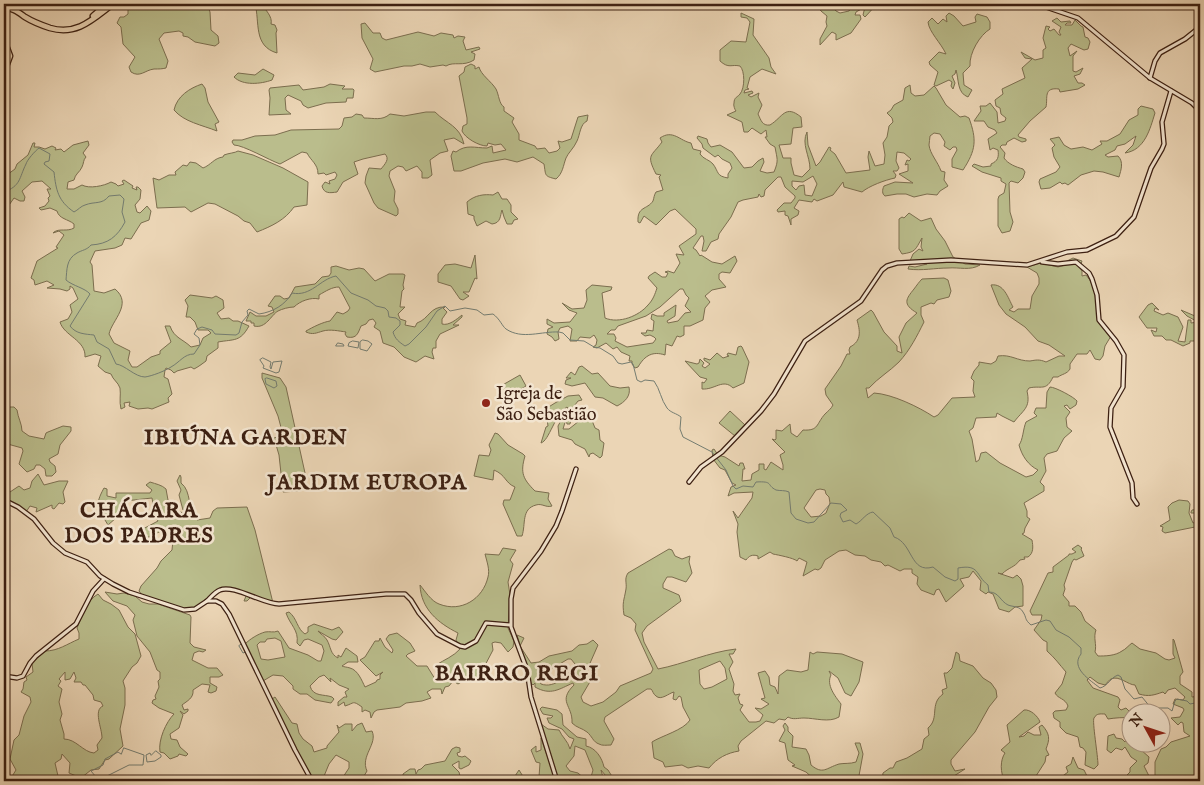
<svg xmlns="http://www.w3.org/2000/svg" width="1204" height="785" viewBox="0 0 1204 785" font-family="'IM FELL English',serif">
<style>
.green{fill:#babd8c;stroke:#7c6e4f;fill-rule:evenodd}
.lines{fill:none;stroke-linecap:round;stroke-linejoin:round}
.stream{stroke:#747c70;stroke-width:1}
.secondary-casing{stroke:#3d2012;stroke-width:5.5}
.primary-casing{stroke:#3d2012;stroke-width:7}
.secondary{stroke:#f2e4cf;stroke-width:3}
.primary{stroke:#ebd5b5;stroke-width:4.5}
.poi-dot{fill:#8f2418;stroke:#f2e4cf;stroke-width:2}
.labels{text-anchor:middle;stroke-width:5;stroke-linejoin:round;paint-order:stroke}
.poi-label{font-size:18px;fill:#3d2012;stroke:#f2e4cf;text-anchor:start}
.district-label{font-size:22px;font-weight:bold;letter-spacing:1px;fill:#3d2012;stroke:#f2e4cf}
</style>
<rect width="100%" height="100%" fill="#ebd5b5"/>
<filter id="stains"><feTurbulence type="fractalNoise" baseFrequency=".004" numOctaves="4"/><feColorMatrix values="0 0 0 0 .2 0 0 0 0 .09 0 0 0 0 .02 0 0 0 .5 -.17"/></filter>
<radialGradient id="worn" r=".72"><stop offset=".6" stop-color="#630" stop-opacity="0"/><stop offset="1" stop-color="#630" stop-opacity=".3"/></radialGradient>
<g class="green">
<path d="M124,4H188L189,8L194,9L192,4H207L210,12L211,30L218,36L219,43L215,46L195,42L188,37L183,36V33L179,31L164,33L159,39L168,61L166,68C162,69 159,69 154,69C145,70 140,78 131,72L129,67L135,57L123,44L121,27L117,23L120,17H124L128,14V10Z"/>
<path d="M255,4H261C265,9 273,17 271,24L275,25L277,30L276,33L277,53C253,46 260,22 255,4Z"/>
<path d="M816,4H831L836,11L840,13L849,11L853,4H877L865,17L863,15L865,7L856,12L855,15H860L861,19L851,33L836,40V34L832,32L820,45V39L827,26L826,22L827,16L821,11Z"/>
<path d="M741,13L754,19L753,35L769,58L771,67L776,74L762,69L750,77L747,88L749,89L745,90L744,93L752,91L753,93L748,95L751,97L759,93L758,97L762,105L758,114C761,120 762,126 770,125C783,117 785,104 801,117L802,127L793,128L791,144L779,145L783,158H791V163L794,175L802,177L810,169C810,156 801,144 807,132L808,145L816,166L820,162L829,147L831,148L830,150L835,154L846,173L870,170L868,157L869,151L875,166L884,164L885,155L883,143L887,137L889,126L893,122L892,118L887,113L891,110L894,105L903,100L905,88L910,85L911,93L915,96L924,95L934,86L936,88L946,105L960,117L965,116L969,118C977,140 976,150 963,170L952,167V159L957,150L956,147H953L950,150L944,146L945,142L940,134L934,133L930,136C930,139 929,142 929,145C930,154 938,162 941,171L945,172L944,180L948,186L940,191L937,195L927,194L914,197L906,194H897L885,196C882,194 882,190 884,186L895,182L913,183L899,174L908,171V164L905,165L907,160L909,161L911,159L904,153L897,152L896,161L899,168L897,171H893L896,175L895,178C885,180 869,186 862,192L844,187L843,182L833,195L817,201L814,199L812,202L799,200L794,208L799,211L798,215L791,219V225L788,216L785,215V211L778,212L777,210L784,203H791L795,198V196L785,187L781,177H778L765,190L764,196L761,197L759,194L758,197L743,200L738,202L731,217L719,234L718,239L711,242L706,251H702L704,241L703,236H701L693,248L696,250L700,256L701,255L712,262L722,264L735,256L737,261L730,273L722,272L719,274V279L726,287L712,290L705,296L710,302L705,308L703,320L690,326H684V335L680,337L677,336L672,346L666,344L665,355C653,351 645,355 638,367L635,368L632,364V361H629L630,356L621,352L617,347L613,349L606,343L597,348L593,347L596,345L597,340L594,335L590,338L580,337L577,341H570L572,329L568,326L560,328L558,332L559,339L555,341L552,337L547,334L548,329L553,327L547,324V319L554,323L570,322L577,313L569,310L562,303L572,309L584,308L587,300L586,290L592,285L612,287L611,290L602,293L605,318C619,324 639,316 648,305C653,300 655,294 657,288L648,278L649,276L655,272L662,277H666L668,273L665,272L668,271L674,273L680,263L676,254L684,255L679,246L696,234V229L675,209L670,211L656,225L644,216L640,223L638,222C637,206 647,210 653,201C654,198 654,195 656,192L663,190L659,177L661,175L656,174C646,154 651,157 662,142L660,138C673,129 680,141 691,143L693,149L701,151L700,154C703,159 710,160 713,164C719,172 716,176 728,178V174L732,168L730,163L722,159L718,155L715,157L703,148L702,144L697,138L698,136L707,139L708,143L711,147L720,145L732,152L744,168L752,167L758,161L763,158L764,162L760,171L767,173L774,172C779,160 777,159 775,147L770,144L765,137H767L766,130L761,134L752,128L748,132H744L742,122L727,115L736,111C735,110 733,105 734,103C734,97 738,97 740,94C745,88 745,71 740,66C731,64 729,69 720,61V50L731,41L746,42L750,22L747,18L741,17ZM813,176L817,184L812,196L805,195L804,185L799,186L796,190L792,186V181L803,182ZM680,289H683L686,295L689,298L685,306L691,312L685,313L678,321L668,323L667,321L675,316L676,305L664,313V316H657L652,314L651,319L654,321L653,331L647,330L646,333H641L645,336L650,335L654,337L656,339L653,343L627,347L615,341L616,338L614,334H607L611,330H615L618,326L646,316L660,307Z"/>
<path d="M949,13L954,16L963,26L976,22L975,17L977,14L987,17L990,22V29C980,35 969,53 970,66L963,73L964,85L972,90L968,97C957,93 959,80 956,70L955,74L952,76L955,83L953,89L951,86L952,82L949,80L936,86L934,85L938,72L930,65L929,62L939,52L946,54C941,43 929,32 928,22L932,18L938,24L943,19L947,22L946,16Z"/>
<path d="M1057,18L1061,22L1070,21L1071,23H1067L1065,25H1072L1075,20L1081,26L1083,27L1085,37L1088,38L1090,42L1088,49L1084,50L1071,44L1068,48L1070,56L1077,51L1073,56V71L1076,72L1083,68L1080,74L1074,76L1078,83H1082L1085,85L1078,89L1060,92L1059,89C1043,87 1048,98 1046,107L1030,121L1018,135L1019,137L1026,139V141L1022,142L1014,138L1007,142L1006,145H1002L1000,147L1005,153L1004,158C1008,164 1016,167 1023,169L1025,172L1023,178L1018,183L1011,181L1009,183L1010,212L1013,222L1010,231L1002,233L998,226V199L999,196L1004,193L1006,184L1001,181V178L982,172L972,166L974,164L983,167L991,166V164C998,161 999,157 998,150L993,148L990,150L988,139L997,133L995,130L988,127L984,121H974L981,111L980,106H986L990,103L997,112L998,123L1005,121L1006,118L1001,114L1000,108L996,106L995,100L1003,94L1002,89L1025,78L1022,68L1032,59L1025,58L1021,52L1035,60L1043,58V50L1046,48L1043,38L1046,26L1050,27L1048,29L1050,31L1054,29L1059,35H1061L1059,32L1061,27L1052,21Z"/>
<path d="M365,23L373,33H380L382,38L386,40L418,32L434,36L441,33L453,35L454,38L458,36L465,37L463,41L466,50L479,47L480,49L471,52L475,54L474,60C463,67 454,61 446,66L443,65L430,67L420,64L412,66H404L375,72L370,69L373,59L362,38L361,24Z"/>
<path d="M471,64L475,66V69L479,67C481,75 491,81 496,89C499,95 499,104 504,107V111L514,118L512,122L519,134V140L535,146L537,149L545,148L549,153L557,151L560,148L558,141L562,142L571,139L578,117L588,115L587,121C580,124 580,135 577,141C574,148 568,153 566,158C563,166 563,173 556,179C544,176 546,176 544,164L533,157L517,162L505,159L483,163L461,171H454L451,156L453,151L456,152C466,144 475,148 487,148L492,146L493,153L506,150L501,144L495,145L488,143L487,146C479,146 465,138 462,131L463,126L467,124V118L459,76L464,72L465,67Z"/>
<path d="M263,69L274,75L272,80C261,84 243,86 234,77L238,73L255,75Z"/>
<path d="M202,84L205,88L208,102L219,122L215,124L217,131C202,125 184,122 174,110C177,96 190,88 202,84Z"/>
<path d="M330,84L345,86L342,89H353L354,90L353,98H347L346,102L326,103L308,108L303,105L301,101L288,95L285,98L286,110L291,114L269,115L270,98L269,90L270,88L299,85L303,90L324,87Z"/>
<path d="M1141,106L1153,109L1155,113C1150,129 1145,150 1125,153L1133,145L1136,136L1125,144L1117,146L1115,150L1105,155L1108,157L1118,156C1124,162 1121,170 1119,177L1103,172L1094,171L1081,175L1068,185L1065,183L1062,184L1060,182L1050,188L1041,189L1039,182L1040,179L1056,172L1060,167L1054,157L1052,148L1055,145L1050,139L1059,137L1064,145L1071,149L1083,147L1092,150L1102,144L1100,141H1107L1120,134L1129,120L1138,115V109Z"/>
<path d="M426,112H435C447,124 460,126 464,144L454,138L444,140L448,151L440,153L430,160L432,175L428,178H422V172L417,166L406,171L403,167L398,166L390,171L389,176L395,191L394,201L398,209V214L396,216L378,208L374,203L365,183L366,176L369,168L381,169C385,164 390,159 385,154L363,159L354,162L358,174L343,182L337,192C330,193 324,194 322,186L325,182L330,184L329,181L335,179L337,175L335,172L326,175L324,173L318,174C318,164 311,161 307,153L302,152L280,164C269,160 243,145 234,145L232,142L233,140H242L255,136L275,135L291,130L339,129L342,126L344,118L352,117L356,114L362,115L364,118C374,118 382,121 390,114L404,116Z"/>
<path d="M88,141L89,145L83,153L86,157C83,160 84,163 82,167C80,172 75,174 74,180L68,182L67,189H74L82,185C89,189 104,186 111,182L116,184L118,186L124,184L122,181L124,180L133,186L132,188L137,190L136,187H138L141,190L140,199L135,205L137,212L140,213L147,206L151,211L149,220L141,223L131,239L125,238L122,245L115,248L95,251L90,262L92,265L94,291L104,293L115,289C133,304 112,320 109,334L114,343L130,351L128,360L132,367H137L151,357L160,354V351L171,342L165,326H170C174,338 183,339 191,347L200,345L203,338L211,333L208,330H198L195,322L190,317H186L188,306L185,300L190,295L212,298L216,296L223,300L224,308L217,313L221,319L229,318L233,321H238L249,326C240,342 235,339 218,342V348L207,356L206,361C202,364 198,367 194,369L191,367L177,371L174,373L171,370L166,368L165,370L164,377L168,379L172,394L168,398L169,402L152,409L148,408L138,409L129,406L130,402L124,403L125,407L121,409C119,401 121,395 120,388C118,382 113,380 111,374L105,372L98,366L101,356L95,354L85,357C86,340 64,336 60,322L68,319L72,312L70,305L78,299L73,288L70,286V289L67,291L60,289L47,288L54,285L47,281L35,285L34,280L31,278L37,261L58,248L56,247L64,235L59,231L53,233L54,232C60,228 67,232 74,228V224C68,219 59,219 57,211L50,208L41,210L39,208L45,206L49,201L48,198L50,196L47,189H51L42,181L32,182L22,191L25,197L24,201H20L14,198L7,208L4,209V203H7L10,201L7,196L4,197V177L15,169L17,164L28,155L33,143H35L34,147H39L45,149L52,146L56,148L55,150L61,149L64,152L73,145Z"/>
<path d="M238,151L253,155L283,168L308,182L307,205L294,207C285,220 272,226 257,232L250,223L244,221L238,216L215,204L208,203L191,212L185,207L157,208L153,178L159,180L169,175H176L175,172L183,165L187,166L190,162L196,163L203,168C211,165 214,158 223,157L224,155C229,153 235,153 238,151Z"/>
<path d="M498,192L502,199H507L511,205V212L518,219L514,220L512,224H507L504,217L502,210C500,216 501,223 492,224L486,221L477,226L474,219V216L468,214L467,202C475,195 484,194 493,195Z"/>
<path d="M909,213L921,221L931,218L936,229L945,241L953,257L965,264L980,265C970,271 959,267 948,268C935,268 922,271 908,269L909,266L915,267L927,264L910,261L913,254L919,249L923,251L921,247L922,238C915,250 916,252 902,254L899,249V219L902,217L904,218Z"/>
<path d="M475,255L477,279L475,278L469,292H463L469,296L463,300L460,299L451,286L438,282V274L445,265L455,264L471,268Z"/>
<path d="M1073,258L1082,261L1081,264L1078,266L1082,271V276L1086,275C1097,287 1095,302 1098,316C1099,323 1107,330 1111,336L1105,346L1103,356L1100,360L1095,359L1090,350L1087,354H1077L1070,364V369C1067,374 1062,374 1058,377H1053C1046,392 1041,385 1029,388L1027,391C1031,408 1023,410 1014,422L1002,416L997,413L996,417L976,418L973,428L969,431L972,439L976,462L979,460L981,453L986,452L1000,463L1026,477L1033,475L1038,470C1028,465 1022,456 1019,445C1023,440 1023,429 1026,422L1037,416L1034,413L1036,408H1046L1047,392L1050,387C1055,387 1074,397 1077,401L1076,405L1070,409L1067,405L1064,406L1070,412L1066,418L1067,427L1072,431L1064,438L1057,451L1047,454L1044,458L1046,471L1040,482L1044,486V491L1024,503L1027,511V517L1030,519L1025,528L1024,533L1022,534L1032,540C1033,546 1034,553 1028,557H1024L1025,559L1020,560C1014,568 1009,567 1002,574L998,573L1013,578L1017,575L1021,579L1023,586V606L1015,607L1009,612L999,609L993,594L988,592L986,594L980,590L981,581L973,571L969,577L960,579L964,586L946,602L939,589L936,590L934,595L921,590L917,584L918,577L912,573V569H904L900,571L888,565L885,566L881,562L871,560L865,556L855,555L846,550L839,551L825,560L821,568L818,570L815,569L803,576L807,562L799,558L797,561C794,558 778,555 773,554L770,552L758,559V556C752,554 749,556 746,560L740,557L737,532L738,524L733,511L738,518L752,498L753,492L734,493L728,496L731,487L736,485L732,483L725,470L720,468L713,459L712,450L714,449L718,455L725,457L739,466L740,463H743L745,469H743L742,481L751,480L752,474L759,470V464H764V469L766,470L771,462L783,470V465L780,455L785,452L772,439L775,440L776,439V430L782,431L790,424L791,433L797,437L803,430C819,431 816,424 825,414C828,411 831,409 833,405L826,395L825,389L841,366L847,354H850L849,350L850,347C862,341 860,330 857,320L871,310L873,312L884,332L897,346V351L902,353L899,337L906,323L917,313C902,304 906,299 914,289C917,285 919,282 922,279L944,278L948,280L951,291L949,297L937,300L934,304L931,303L921,307V315L924,322C917,336 910,350 899,362C890,371 878,378 869,388H866L868,398L874,393C892,394 919,407 934,417L938,415L952,398L975,397L973,391L974,381L971,378L974,371L979,365V362L991,364L996,361L998,356C1011,354 1017,361 1030,361C1036,360 1039,359 1046,362L1059,356H1065L1049,345L1038,341L1025,327L1006,314L999,305L991,285C1004,283 1008,298 1013,307L1009,310L1014,312L1018,309H1030L1032,296L1039,284V278L1037,273L1027,267L1041,263L1058,267L1069,264L1065,262ZM820,489L825,490L826,494L829,497L830,503L826,513L821,516L811,517L804,508L816,490Z"/>
<path d="M336,266L349,270L359,268L364,269L375,281L389,274H403L405,275L403,285L404,289L402,291L400,307H405L398,314L400,319L406,321L405,325L415,327L417,323C429,319 430,306 445,307L443,308L447,312L442,319V324C449,326 457,319 462,315V317L453,325H459L440,334L436,341V348H433L432,352L434,359L425,356L416,362L404,357L394,347L383,343L380,331L374,327L376,323L373,319L369,320L366,324L361,326C358,333 357,339 347,337L345,334L346,332C339,331 330,329 323,331C316,333 313,335 306,332V331C313,327 323,322 330,321L337,312L343,314L348,311L350,308L339,287C332,287 326,291 319,295V299C311,297 300,301 294,307C289,307 282,309 278,311C271,315 266,329 254,326V323H251V321H246L250,312L256,316H266L274,312L272,307L268,306L275,296H280L284,299L289,298L295,287L315,284L322,277L329,276L331,273V267Z"/>
<path d="M1152,303L1159,310L1155,308L1154,311L1163,315L1168,313L1178,317L1183,327L1178,341L1185,342L1188,320H1191V323L1198,322L1187,316L1181,310L1195,316H1200V335H1198L1194,341H1190V343L1183,346L1171,340H1166L1162,336H1154L1151,330L1156,332L1157,328H1147L1139,317L1148,305Z"/>
<path d="M741,346L742,347L749,362L744,383L733,388C723,378 715,390 702,389V382L704,383L707,379L700,377L685,361L697,364L699,363L700,359L704,363L702,366L705,368L710,364L704,360V358L710,360L717,353L723,358L729,356L727,355L728,353L736,355L738,347Z"/>
<path d="M582,366L592,374L598,373L610,386L620,388L629,387C631,396 625,402 617,406L603,398L595,397L585,383L572,386L565,384L566,380L571,378H566L571,372L575,375L579,367Z"/>
<path d="M262,373L280,378L286,387L305,473L296,476L298,491L283,492L279,455L274,438L283,435L278,416L262,378Z"/>
<path d="M520,375L526,386L506,398L499,387Z"/>
<path d="M579,395L582,400L578,401L568,414L571,419L570,424H567L566,419L563,429H569L584,417L591,418L595,428L599,430L600,440L604,443L602,456L600,458L593,453L590,454L589,457L585,449L575,444L572,440L559,436L558,426L568,408L567,407C555,414 549,441 541,443L546,427L548,426L547,419L544,417L547,408L555,403L568,396Z"/>
<path d="M7,407H14L17,410C18,418 22,424 22,431L29,436L44,439L46,433L48,432L63,426L71,427V431L60,445L58,454L49,459L50,462L55,466L56,472L52,476H46L45,469L40,465H36L34,469L27,472L19,464L23,451L22,448L4,443V409Z"/>
<path d="M730,411L745,425L735,436L719,423Z"/>
<path d="M495,433L498,434L508,445L523,454L525,456C520,473 523,479 535,491L549,493L548,499L552,506C546,508 542,503 536,505C521,509 526,524 522,536H517L503,504L504,500H510L515,487C505,483 506,475 494,470L493,480L474,476L479,455L489,456L491,450L489,445Z"/>
<path d="M38,474L44,485L59,481H68L63,492L65,502L63,504L59,503L54,509L52,508V505L36,512L37,508L30,506L26,512L4,499V492H10L19,486L24,490L30,488L32,481Z"/>
<path d="M180,475L181,477V483C192,491 187,510 197,520L210,518L213,511L217,508L247,507L255,530L273,603L261,599L260,597H251L247,601H244L246,596C213,575 211,611 187,610C179,610 152,599 143,596L139,591L141,586L157,568L161,561L172,550L173,540L167,530L165,529L149,537H146L141,533V530L158,521L155,516L152,498L125,501L116,518L108,525C98,508 94,506 104,488L107,489V496L116,498V493H150L152,490L146,485L150,482C156,484 162,485 166,489L168,500L177,508L172,510L184,513L185,511L183,510L179,495L181,490L177,481Z"/>
<path d="M1179,500L1188,501L1190,504L1189,513L1193,523L1199,521L1196,516L1198,513H1191V512L1192,510L1200,509V526L1165,533L1162,531L1163,527L1160,526L1170,520L1168,507L1172,503Z"/>
<path d="M1078,545L1082,548L1081,549L1084,556L1076,560L1074,559L1072,562L1064,585L1065,589L1063,595L1069,602V606H1075L1081,612L1085,621L1096,630C1093,638 1097,644 1095,652L1098,656C1105,656 1115,656 1122,651C1126,649 1128,646 1132,643L1140,649L1156,653L1165,659L1169,660L1175,658L1173,654V639L1174,640L1183,672L1180,676V684L1192,692V697L1199,696L1200,697V781H1128L1126,776L1130,772V768L1137,761L1131,757L1125,747L1122,750L1116,748L1111,753L1107,750L1108,736L1114,734L1116,738L1122,739L1125,742L1128,735L1130,734L1132,742L1149,757L1148,763L1144,766L1150,778L1155,776V762L1161,749L1166,747L1171,742L1190,736L1184,732L1183,723L1181,722L1178,725L1171,718L1180,717L1184,710L1183,708L1173,704L1175,699L1183,700L1185,697L1175,688L1168,690L1165,694L1163,692C1154,695 1149,697 1139,694L1135,685C1128,685 1119,675 1111,679C1109,680 1107,683 1105,685L1098,683L1090,677L1087,680L1093,688L1118,697L1120,700L1118,707L1121,710L1126,708L1131,713V718C1124,717 1114,718 1108,719L1105,714C1100,714 1097,713 1094,718C1092,721 1098,756 1098,765L1094,769L1085,765L1086,752L1083,748L1080,747L1078,737L1066,733L1060,727V722L1054,718L1053,713L1055,711L1066,710L1068,706C1065,698 1058,699 1055,693L1062,684L1066,672C1059,664 1055,658 1047,651V642L1043,640L1034,630L1041,620L1042,615H1032L1030,611L1048,573L1053,572V567L1069,555V554H1072L1076,552L1072,549Z"/>
<path d="M503,548L516,550L510,560L513,564L508,582L510,595L508,628L514,641L513,647L508,652L501,643L495,642L492,643L493,650L482,671L484,678L483,681L478,678L474,679L470,677L458,684L453,681L449,686L445,687L442,694L441,689H432L427,692L431,698L422,701L406,703L400,707L377,710L374,712L371,718L370,712L365,710L362,712V707C352,700 355,703 345,706L344,702L338,706V702L344,697H347L345,692L349,689L339,685L330,678L331,682L324,675L319,677L310,686C313,697 324,694 332,697L334,699L331,703L315,700L307,694H300L293,689V686L283,676L273,675L263,681L245,644C250,639 258,634 265,632C270,631 273,633 278,631L289,648L308,655L318,661H321L324,651L322,645L308,639L304,640L300,646L297,643C299,630 290,625 286,613L289,612C297,618 297,629 305,634L308,632V627L314,624L332,630L339,627L343,632L336,640L332,639L318,631C320,634 325,636 327,640C331,647 330,654 338,658V655L341,657L346,648L357,656L358,662H348L342,666C344,667 347,667 350,668C358,670 362,681 365,687L376,682L377,680L380,679V675L383,672L376,676L360,660L365,657L375,641H379L380,638L385,647L392,653L393,650L386,639L389,635L397,633L410,643L415,651L408,654L406,656L417,666H427L435,679H438L440,677L436,673V665C444,660 454,656 460,649L456,640L458,633C438,623 421,609 420,585C425,591 431,601 439,604C461,613 483,599 488,577C490,570 487,562 485,554L499,555ZM275,638L281,641L285,657L268,660L261,659L257,645L260,642H265L267,639Z"/>
<path d="M669,549L672,550L675,556L682,559L690,556L689,562L692,573L686,582L672,577H667L663,584V588L679,595L681,601L647,626L642,633L644,642L658,669C684,664 709,652 736,649L733,654H729L733,662L729,669L734,684L733,691L735,695L740,694L738,698L740,704L743,705L740,710L749,722H756L760,721L763,715L755,708L761,709L769,704L761,699L765,698L758,673L765,671L769,677L770,685L775,687L778,694L779,676L787,670L801,672L808,670L810,652L813,654L817,652L842,654L863,662L859,682L851,696L845,693L838,678L829,671L831,675C826,685 835,696 841,704L839,717C829,723 815,718 804,718C798,718 793,720 788,717L785,720L779,719L774,723L766,721L741,741L738,746L739,751C727,753 717,758 709,768L698,766L688,768L682,765L665,767L663,762L654,758L652,742C661,736 684,730 690,720L683,707L681,697L679,696L676,700L673,699L674,692C669,693 661,701 656,696C653,694 653,691 651,689H647L605,717L604,721L614,739L611,745C607,745 602,746 599,744C593,742 592,736 587,732C582,728 577,728 572,723C573,705 557,702 574,685L573,683C559,689 551,696 535,687V683L533,685L531,683L517,635L524,638L520,646L531,663L539,662L549,656L572,651L579,645L587,644L593,640L598,645L587,670L591,680L581,697L583,702L591,706L603,702L616,692L620,686L651,673L653,669L635,630L636,624L631,618L624,615C622,602 624,601 626,589C627,583 624,579 628,573ZM568,659H571L575,664C568,675 555,689 541,684L538,679V670L544,667L553,668ZM720,661L725,668L727,679L712,687L704,689L700,684L699,670Z"/>
<path d="M105,592L117,594L124,593L135,596L142,602L149,604H158L190,615L191,617L190,643L194,647L206,650L203,652L199,651L194,653L192,660L208,668H217L223,675L219,677H210V683L217,687L216,691L211,693L208,692L210,685L202,684L193,690C194,698 187,701 182,705L184,710L188,709V711L184,714L180,711L183,715L179,728L170,734L171,739L177,740L180,747L188,754L186,756L179,754L178,756L170,759L164,753L160,752C158,740 166,722 174,714L159,708L152,703L153,700L156,699L155,696L159,687L158,681L160,679V672L157,670L150,652L137,636L133,620L135,615L127,606L113,601Z"/>
<path d="M98,594L103,600L111,604L119,610L128,627L135,634L141,656L137,663L132,667L123,681L125,688V705L120,729L123,746L109,759L105,760L99,769L91,770L81,778L69,773L70,763L62,754L61,759L55,763L58,776H51L49,781H6L11,778L16,770L10,759L14,740L19,735L24,716L31,702L30,697L21,692L23,689L24,682L27,680L26,677L33,672L32,663L45,651C58,651 67,644 79,639V633L77,628C82,616 86,601 98,594ZM74,672L76,678L74,682H81L83,685H85L93,695L94,700L101,702L103,706C93,710 102,728 102,738L97,745L98,750L94,753C83,752 76,739 64,739V734L60,720L62,714L59,702L62,689L58,686L61,681L59,679L65,672V680L70,679Z"/>
<path d="M956,652L959,654L960,661L973,666L983,678L991,683L996,690L997,697L989,707L975,732L951,760V764L955,771L965,769L946,781H882L883,773L890,768H893L896,762L907,758L922,749L924,739L929,735L928,728C940,718 929,704 943,694L942,690L947,688L944,673H947L952,668Z"/>
<path d="M275,697L292,723L297,724L299,733L303,739L312,746L314,752L327,748V746L339,732L337,725L339,728L345,724H352V731L357,725L362,723L366,732L372,731C378,744 360,756 367,771L361,781H342L341,780L349,768V762L336,755L329,764L322,781H313L274,707L272,699Z"/>
<path d="M542,707L557,710L562,714L563,725L577,737L586,739V746C596,748 602,758 604,767L608,770L615,781H610L601,770L604,781H558L541,724L548,729L559,730C562,737 568,741 570,749L574,739L569,737L562,729L549,723L547,718H551L553,716L543,714L540,709ZM575,746L585,750L593,770L591,777L586,780L578,773L570,771L566,766L574,756Z"/>
<path d="M1024,710C1030,709 1038,716 1040,722L1019,737L1024,736L1028,732L1034,735H1041L1039,727L1042,725C1050,734 1050,739 1046,749L1049,755L1046,756L1045,762L1036,776L1037,780L1005,781C1000,773 1000,760 1005,753L1001,750L1010,742L1007,725Z"/>
<path d="M785,723L788,727V731L793,736L792,747L806,749L809,755L811,765C823,775 826,768 839,764C844,763 850,764 856,762L859,753L855,743H860L863,754L858,781H816L806,772L792,766L795,765L788,760L785,743L779,741L785,730L783,726Z"/>
<path d="M541,738L556,781H511L510,776H515L519,770L524,778H535L539,777L540,763L536,762L531,750L536,746V752L541,750Z"/>
<path d="M456,747L460,748V752L457,753L458,756L462,757L465,756L471,761L469,765L461,769L459,768V761L452,765L459,772L460,776L450,781H396L399,777H403V774L410,769H415L416,774L418,770L421,769L425,765L445,761L452,749Z"/>
<path d="M1073,757L1078,768L1084,770L1088,778L1093,777L1094,781H1056L1068,772L1066,767L1071,764Z"/>
</g>
<g class="lines">
<g class="stream">
<path d="M4,192C21,186 19,178 26,164C27,160 35,151 39,148L50,154L49,161L45,162L44,164L54,172C56,190 58,201 74,212C78,210 81,206 85,205C95,201 102,205 109,196L120,195L124,199L122,212L125,222C117,237 108,244 91,245C87,250 82,250 77,253C66,259 67,270 66,280C73,286 85,288 90,294L70,326C76,334 85,334 94,335L97,342L109,349L116,364C125,365 135,377 145,377C152,376 165,371 171,367C180,362 184,354 194,354L200,345L199,338L194,334L197,329L202,327L212,330L215,334L236,335L239,333L242,322L248,315L247,311L249,309L259,314C273,312 285,305 292,293C311,297 320,279 336,276L351,293L368,300L376,306L385,308L388,311L389,317L396,318L400,321V325L393,332C395,339 399,342 405,346L409,344L426,327L437,311L445,306L450,311L465,308L477,310L484,315L493,314C500,319 502,326 506,329C522,340 542,331 559,332L563,333L570,340L584,341L594,347L600,348L613,356L618,363L622,364L631,362L633,364L637,380L641,382L645,380L654,381C660,389 661,400 667,408C671,413 676,413 681,417L680,429L683,437L712,452L726,470L733,486L736,489L743,486L753,487L756,482C774,481 766,485 776,490C780,491 785,490 789,492L791,513L796,519L808,523L814,522L831,503L841,504L847,510L841,513L840,516L843,522L850,520L856,524C862,521 866,513 873,512L890,528L894,537C913,543 910,574 933,567L945,577L955,581L958,579V568C980,564 975,575 988,585L989,592C999,592 1000,601 1008,605C1013,607 1020,606 1023,612C1027,618 1024,619 1031,625L1046,620L1050,621L1056,630L1069,637L1081,648V654C1070,668 1090,680 1100,688C1108,686 1110,678 1118,675L1121,677L1125,689L1134,699L1142,697L1151,708H1168L1172,711L1175,701L1177,699L1187,701L1190,704L1200,702"/>
<path d="M363,340L368,341L372,344L367,351L360,349V342Z"/>
<path d="M353,341L359,342L358,348L348,346L349,343Z"/>
<path d="M338,343L343,344L344,346H336Z"/>
<path d="M263,358L271,362L270,367L271,369L273,362L282,361L279,372L276,373L263,368L264,366L260,360Z"/>
<path d="M267,378L276,381L277,386L274,388L266,384L265,379Z"/>
<path d="M242,644L246,652L243,653L239,646Z"/>
<path d="M124,748L144,755L143,765H129L101,779L98,781L95,779L96,777L91,771L103,765L105,759L118,752L121,754Z"/>
<path d="M156,751L161,755V757L155,761L147,762L146,755L150,753L151,755Z"/>
<path d="M62,781L64,777L66,778V781"/>
</g>
<defs>
<g id="secondary">
<path d="M1037,4L1078,18L1150,78L1192,103L1200,111"/>
<path d="M1150,78L1155,61L1160,53L1185,39L1200,27"/>
<path d="M1042,262L1058,264L1076,262L1089,273L1092,279L1097,295L1099,320L1116,341L1124,355L1123,387L1111,408L1110,427L1132,483L1133,498L1137,504"/>
<path d="M689,482L701,467L722,452L761,411L774,394L805,341L861,301L882,270L887,266L897,263L951,260L1027,265L1067,252L1087,250L1116,236L1134,217L1151,168L1162,149L1164,144L1162,122L1171,91"/>
<path d="M4,500L18,507L34,519L53,543L65,553L87,562L100,576L113,584L129,592L184,610L195,609L207,601H216L222,604L229,614L295,750L312,781"/>
<path d="M207,601C211,597 215,592 220,590C233,584 263,604 279,604L386,594H405L411,600L419,613L437,634L460,646L465,647L476,641L486,623L510,625"/>
<path d="M4,676L17,678L23,676L30,663L36,656L76,624L93,591L104,579"/>
<path d="M557,781L531,697L527,670L511,627V599L513,588L541,551L556,526L562,511L576,469"/>
</g>
<g id="primary">
<path d="M4,9C12,7 18,12 25,17C33,22 41,25 50,28C77,36 93,19 113,4"/>
<path d="M93,16L107,4"/>
<path d="M4,40L10,56L4,72"/>
<path d="M4,85L6,100L4,116"/>
</g>
</defs>
<use href="#secondary" class="secondary-casing"/>
<use href="#primary" class="primary-casing"/>
<use href="#secondary" class="secondary"/>
<use href="#primary" class="primary"/>
</g>
<circle class="poi-dot" cx="486" cy="403" r="5"/>
<g class="labels">
<g class="poi-label">
<text x="496" y="399">Igreja de<tspan x="496" dy="21">São Sebastião</tspan></text>
</g>
<g class="district-label">
<text x="246" y="444">IBIÚNA GARDEN</text>
<text x="367" y="489">JARDIM EUROPA</text>
<text x="139" y="517">CHÁCARA<tspan x="139" dy="25">DOS PADRES</tspan></text>
<text x="517" y="680">BAIRRO REGI</text>
</g>
</g>
<rect width="1204" height="785" fill="none" stroke="#ebd5b5" stroke-width="20"/>
<rect x="5" y="5" width="1194" height="775" fill="none" stroke="#3d2012" stroke-width="2.5"/>
<rect x="10" y="10" width="1184" height="765" fill="none" stroke="#3d2012"/>
<g transform="translate(1146 728) rotate(310)"><circle r="24" fill="#f2e4cf" stroke="#aa9683"/>
<path d="M0-4L9 19L0 12L-9 19Z" fill="#8f2418"/>
<text y="-8" font-size="14" font-weight="bold" text-anchor="middle" fill="#3d2012">N</text>
</g>
<rect width="100%" height="100%" filter="url(#stains)"/>
<rect width="100%" height="100%" fill="url(#worn)"/>
</svg>
